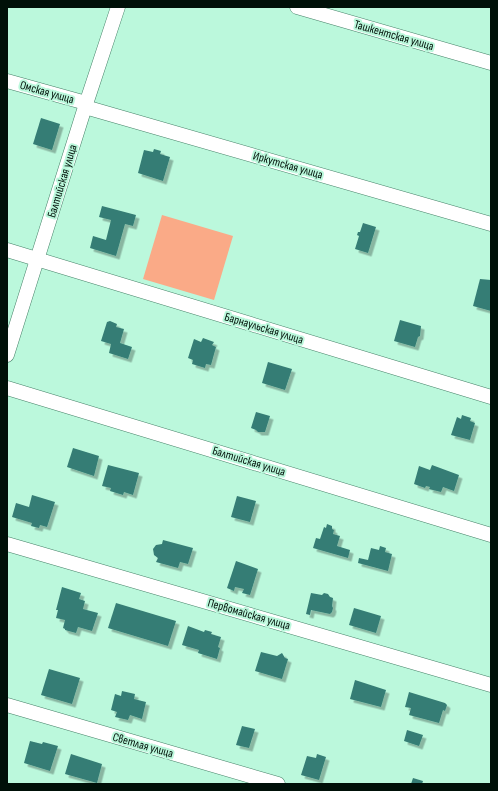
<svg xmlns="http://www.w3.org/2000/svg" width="498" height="791" viewBox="0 0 498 791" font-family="'Sofia Sans Condensed',sans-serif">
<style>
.green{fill:#faaa87}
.building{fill:#357d74;filter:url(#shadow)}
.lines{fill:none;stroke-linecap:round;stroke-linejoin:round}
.street-casing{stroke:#478269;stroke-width:15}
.street{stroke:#fff;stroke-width:14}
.labels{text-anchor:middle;stroke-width:4;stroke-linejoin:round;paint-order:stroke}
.street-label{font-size:12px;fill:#001008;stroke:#bbf8dc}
</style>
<defs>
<filter id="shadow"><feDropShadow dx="3.5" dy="3.5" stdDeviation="0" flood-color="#0004"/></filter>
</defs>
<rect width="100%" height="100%" fill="#bbf8dc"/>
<path class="green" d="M162,215L233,236L214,300L143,279Z"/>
<g class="building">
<path d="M41,118L60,124L52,150L33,144Z"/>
<path d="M154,149L161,151L160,154L170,157L163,181L138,173L144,150L153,152Z"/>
<path d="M102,206L136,215L133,226L125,224L116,256L90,248L93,236L106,240L111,220L99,217Z"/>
<path d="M363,223L376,227L368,253L355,249L359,236L357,235L358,232H360Z"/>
<path d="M480,279L491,280V311L473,306Z"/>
<path d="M400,320L421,326L420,336L418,337L415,347L394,341Z"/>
<path d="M110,321L117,324L116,327L124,329L120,343L132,347L128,359L109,353L111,344L101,341L107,322Z"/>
<path d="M203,338L214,342L212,345L216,347L211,365L206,364L205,368L192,364L193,360L188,358L194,339L201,342Z"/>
<path d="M268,362L292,369L285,390L262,383Z"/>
<path d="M256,412L270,416L265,432H258L256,430L251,428Z"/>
<path d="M462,415L471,418L470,421L475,423L470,440L451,435L457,417L461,419Z"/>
<path d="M73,448L99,456L94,476L67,467Z"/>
<path d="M108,465L139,473L133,495L124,492L123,495L110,491L111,488L102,486Z"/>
<path d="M432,465L459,475L454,491L443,487L441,492L429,489L430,487L426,486L425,488L414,484L419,466L430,470Z"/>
<path d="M32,495L55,502L47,527L40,525L39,528L31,526L32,523L12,517L16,503L29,507Z"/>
<path d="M237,496L256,501L250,522L231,517Z"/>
<path d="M327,524L332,526V529L334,530L333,534L340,536L337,546L350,550L348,558L313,548L316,538L320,539L324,527L326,528Z"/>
<path d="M163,540L193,548L188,564L180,562L178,568L156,562L158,558L154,555L153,549L156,545L162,544Z"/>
<path d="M380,546L386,548L385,552L392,554L388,571L358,563L359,558L368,560L371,548L379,550Z"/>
<path d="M236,561L258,569L250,595L242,593L244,589L235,587L234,591L227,588Z"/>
<path d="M62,587L81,593L79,599L85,601L83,609L98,613L92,631L78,627L76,633L65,630V629L63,628L65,620L56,618L58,610H56Z"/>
<path d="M311,593L322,595L324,593L328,594L330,597L333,598L332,606L333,608L332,612L330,614L311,610L310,615L306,614Z"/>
<path d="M116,603L176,621L168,646L108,628Z"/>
<path d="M354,608L381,616L376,633L349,625Z"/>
<path d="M188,626L204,632L205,630L212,632L211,634L221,637L218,647L220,648L217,659L198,653L199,650L182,645Z"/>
<path d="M261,652L277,656L282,653L285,658L288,659L282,679L255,671Z"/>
<path d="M49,669L80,678L72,704L41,695Z"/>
<path d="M355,680L386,690L381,707L350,699Z"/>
<path d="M122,691L135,694L134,699L146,702L142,719L130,715L128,720L115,717L117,712L111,710L115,694L121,696Z"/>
<path d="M409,692L445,703L447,705L445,711L443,710L439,723L409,715L411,708L405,707Z"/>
<path d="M242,726L255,729L249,748L236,745Z"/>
<path d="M407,730L423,735L419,746L404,741Z"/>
<path d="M30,741L42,744L43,742L58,746L50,771L24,763Z"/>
<path d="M71,754L102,764L97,783L65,774Z"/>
<path d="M317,754L326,757L319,780L301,775L307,756L316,758Z"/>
<path d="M413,778L423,781L422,784H411Z"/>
</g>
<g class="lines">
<defs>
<g id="street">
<path d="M297,7L491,63"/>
<path d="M7,81L86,103"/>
<path d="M85,107L491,224"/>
<path d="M7,250L491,397"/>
<path d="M7,355L85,107L118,7"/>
<path d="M7,388L491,535"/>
<path d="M7,544L491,685"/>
<path d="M7,705L278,784"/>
</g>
</defs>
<use href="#street" class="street-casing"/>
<use href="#street" class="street"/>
</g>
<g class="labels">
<g class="street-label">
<text transform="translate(394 35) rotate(16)" y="4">Ташкентская улица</text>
<text transform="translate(47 92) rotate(16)" y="4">Омская улица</text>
<text transform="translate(288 165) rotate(16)" y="4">Иркутская улица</text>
<text transform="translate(62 181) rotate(-73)" y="4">Балтийская улица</text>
<text transform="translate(264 328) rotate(17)" y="4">Барнаульская улица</text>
<text transform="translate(249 461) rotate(17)" y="4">Балтийская улица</text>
<text transform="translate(249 614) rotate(16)" y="4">Первомайская улица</text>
<text transform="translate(143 745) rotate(16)" y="4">Светлая улица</text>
</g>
</g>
<rect width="498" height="791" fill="none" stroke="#001008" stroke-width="16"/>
</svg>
